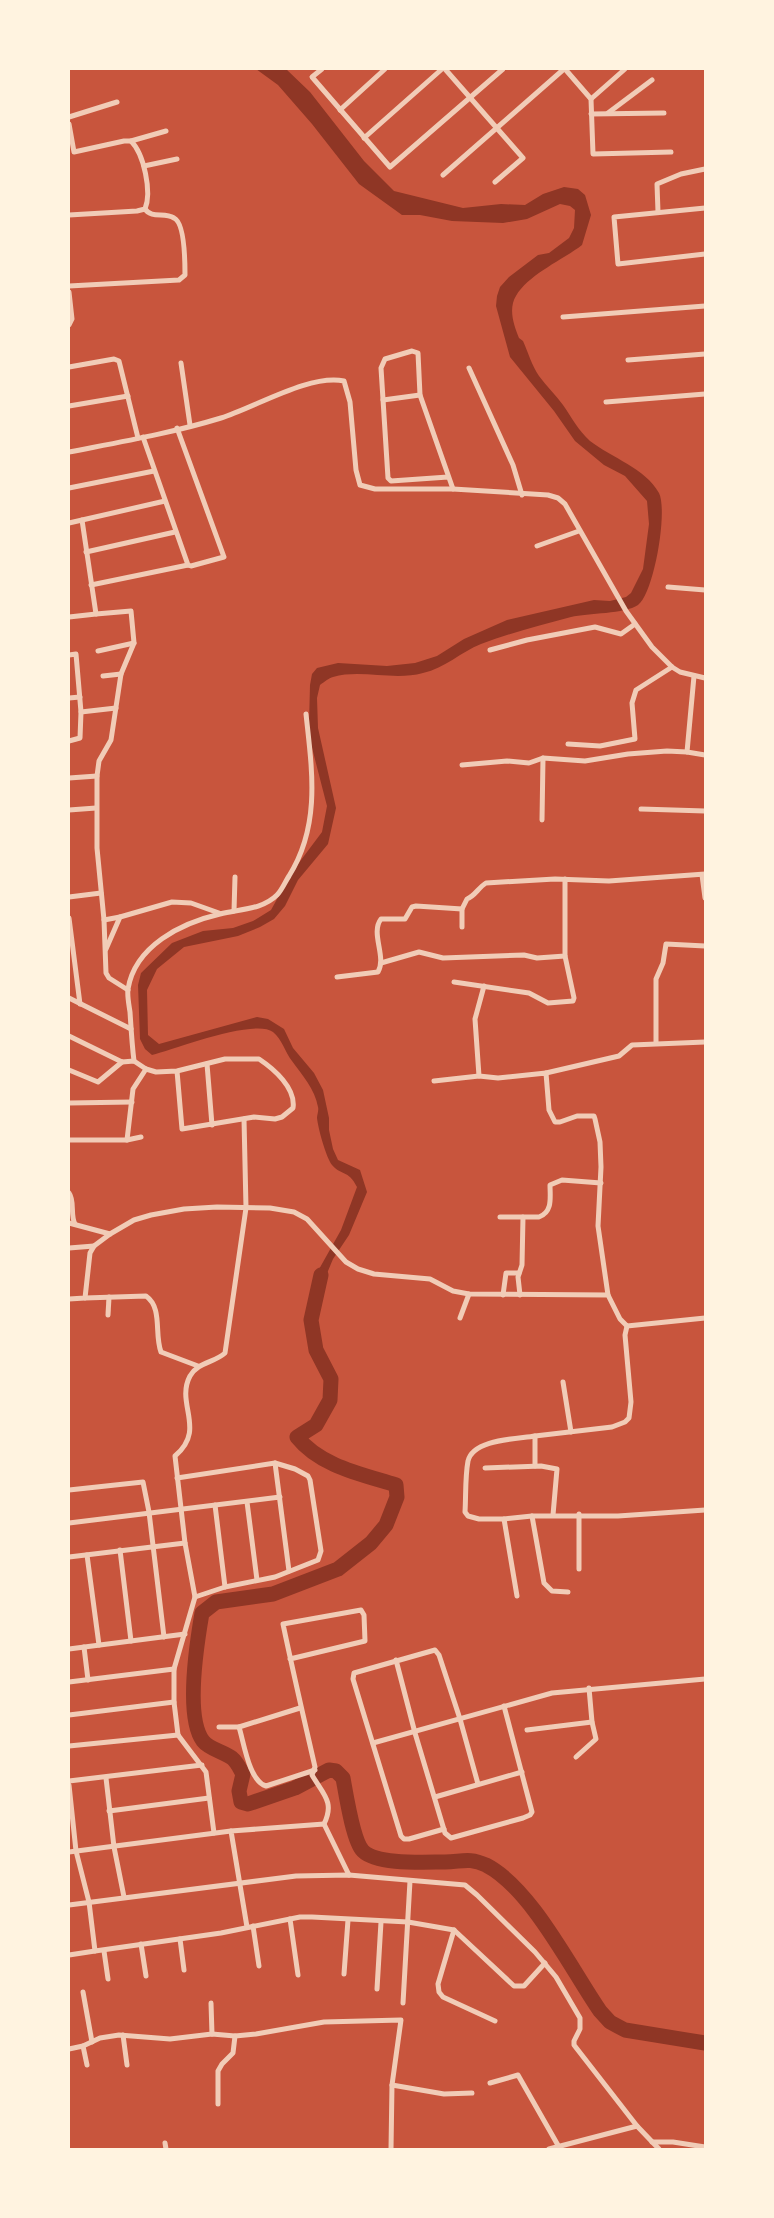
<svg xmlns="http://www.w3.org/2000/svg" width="774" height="2218" viewBox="0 0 774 2218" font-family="Overpass,sans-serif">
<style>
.water{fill:#8f3625}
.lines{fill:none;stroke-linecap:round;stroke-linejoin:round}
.river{stroke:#8f3625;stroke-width:15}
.minor{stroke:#f1ccb7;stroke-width:5}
</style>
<rect width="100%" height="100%" fill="#c8553d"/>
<path class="water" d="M256,69H286L310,92L364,161L394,191L463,208L501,204L525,205L543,194L564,187L578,189L585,195L591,215L582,245C563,260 520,278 513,303C510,315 515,328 519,338L523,341C528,352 532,366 539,376C546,386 556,395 563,405C572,418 578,430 590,441C612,458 645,468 659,493C668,511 654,593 638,605C625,614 588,613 571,617C541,625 510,633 481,644C461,652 445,668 423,673C394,681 361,669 333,677C329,678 324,682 320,685L317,698L318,728L336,808L328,844L298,880L285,906L274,919L260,927L238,936L184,947L157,969L147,990L148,1035L159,1044L257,1017L268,1019L284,1029L293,1048L314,1073L323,1090L329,1118V1130L333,1149L338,1160L360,1170L367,1192L349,1235L333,1259L318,1295L313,1293L318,1271L341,1230L357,1187C348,1169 341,1176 332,1165C326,1157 318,1128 317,1118C317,1115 319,1110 318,1107C315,1089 302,1075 292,1061C285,1052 282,1039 273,1032C255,1018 175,1049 152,1055L145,1049L140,1039L138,985L141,973L172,943L203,931L233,928L253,921L271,910L292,872L322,832L327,806L310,740L309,724L310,685L312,674L317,668L338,663L387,666L415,663L437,656L464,639L507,620L581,603L594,600L610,601L626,597L631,593L643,569L649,524L647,501L625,476L604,465L575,441L554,411L510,357L496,306L497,296L500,287L509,277L538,255L549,253L569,238L574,228L575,210L570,206L560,204L527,219L503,223L452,221L420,215H402L359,184L312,124L278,85Z"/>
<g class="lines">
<path class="river" d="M321,1275L311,1320L316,1350L331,1379L330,1400L316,1425L297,1437C320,1466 361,1474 396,1485L397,1497L386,1525L371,1543L338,1569L273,1594L216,1602L202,1613C197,1642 185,1717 203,1741C209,1749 224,1752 232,1758C237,1762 240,1769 243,1774L239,1791L241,1802L248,1804L295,1788L329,1770L336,1771L343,1778C346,1794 353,1841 363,1851C377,1865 425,1862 445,1862C461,1862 469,1857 486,1865C531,1888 571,1969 600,2011L610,2022L625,2030L705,2043"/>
<g class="minor">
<path d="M322,69L312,77L390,167L503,69"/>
<path d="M445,69L523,158L495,182"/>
<path d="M565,69L591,99L593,154L671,152"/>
<path d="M591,99L625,69"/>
<path d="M340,110L385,69"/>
<path d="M608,113L652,80"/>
<path d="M591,114L664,113"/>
<path d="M69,117L117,102"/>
<path d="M69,124L74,152L124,141H131C144,154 152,192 145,209L137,211L69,215"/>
<path d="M364,138L442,69"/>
<path d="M131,141L166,131"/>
<path d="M144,166L177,159"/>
<path d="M443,175L564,69"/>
<path d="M705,208L614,217L618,264L705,254"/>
<path d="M658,212L657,184L681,174L705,169"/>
<path d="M69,286L179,280L185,275C185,264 185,223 174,218C164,212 152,219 145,209"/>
<path d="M69,292L72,319L69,325"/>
<path d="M563,317L705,306"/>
<path d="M628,360L705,354"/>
<path d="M181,363L190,425"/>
<path d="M69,367L114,359L119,361L138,438"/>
<path d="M469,368L513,465L522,495"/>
<path d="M383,400L420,395"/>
<path d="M606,402L705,394"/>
<path d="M69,406L128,396"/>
<path d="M143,437L188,565"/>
<path d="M69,452C120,442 172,433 221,418C256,407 309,374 344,381L350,402L356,470L360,485L375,489H453L548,495L558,498L565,504L626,611L652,647L672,667L680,672L705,678"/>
<path d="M448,477L391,481L388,478L381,368L385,359L412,351L418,353L420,395L453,489"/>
<path d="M69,488L154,471"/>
<path d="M82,520L96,614L131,611L134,643L121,674L111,740L99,761L97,776V848L104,920L106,973L109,978L128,990"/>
<path d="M69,523L165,501"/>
<path d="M537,546L579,531"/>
<path d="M86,552L175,532"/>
<path d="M91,585L188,565L191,566L224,557L177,428"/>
<path d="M668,587L705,590"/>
<path d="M69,617L96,614"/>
<path d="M490,650L527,640L595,627L621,634L635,624"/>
<path d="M98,651L134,643"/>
<path d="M69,655L76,654L81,712L80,738L69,741"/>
<path d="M103,676L121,674"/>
<path d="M694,676L687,752L705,755"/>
<path d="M69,698L80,697"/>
<path d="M81,712L116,708"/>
<path d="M568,744L600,746L635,739L632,703L636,690L672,667"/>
<path d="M462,765L507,761L529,763L543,758L585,761L628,754L667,751L687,752"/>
<path d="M69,778L97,776"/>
<path d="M641,809L705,811"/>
<path d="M69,810L96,808"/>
<path d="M542,820L543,758"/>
<path d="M702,875L705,898"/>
<path d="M69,897L101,893"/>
<path d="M234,911L235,877"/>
<path d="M69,918L80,1004"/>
<path d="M104,920L120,917"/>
<path d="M462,927V909"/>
<path d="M106,949L120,917L172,902L191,903L219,913"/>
<path d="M381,963L419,952L443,958L524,955L537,958L565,956V879"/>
<path d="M337,977L378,972C387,957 370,933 381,919H405L412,907L416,906L462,909L467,899C475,896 478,888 486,883L555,879L609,881L705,874"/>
<path d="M454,982L529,993L548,1003L573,1001L574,998L565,956"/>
<path d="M484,986L475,1019L479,1076L498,1078L546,1073L549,1110L555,1122H560L577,1116H594L595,1119L600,1142L601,1167L598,1226L608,1295"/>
<path d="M69,998L131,1029"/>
<path d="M69,1036L122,1062L134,1061L146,1069L156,1072L177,1071L225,1059H259C274,1069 296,1088 293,1108L282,1117L275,1119L254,1117L182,1129L177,1071"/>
<path d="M656,1043V979L663,963L666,944L705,946"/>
<path d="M134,1061C132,1045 131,1028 130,1012C129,1005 127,996 128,989C135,946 181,923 220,914C239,909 262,910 277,895C282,890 285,882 289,876C321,825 312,770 306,714"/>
<path d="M207,1064L212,1125"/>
<path d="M69,1070L98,1082L122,1062"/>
<path d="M546,1073L619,1056L632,1045L705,1042"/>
<path d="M434,1081L479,1076"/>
<path d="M69,1103L132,1102"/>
<path d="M69,1140H127L141,1137"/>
<path d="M127,1140L133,1089L146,1069"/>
<path d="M69,1193C75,1201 70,1215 75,1224"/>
<path d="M500,1217H539C553,1212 550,1197 550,1185L562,1180L601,1183"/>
<path d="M69,1223L110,1234"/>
<path d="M69,1248L94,1246"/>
<path d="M503,1295L506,1273H519"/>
<path d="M520,1295L518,1277L522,1265L523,1217"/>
<path d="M85,1298L146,1296C163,1308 154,1334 161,1352L198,1366"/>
<path d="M69,1299L85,1298L90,1253L94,1246L110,1234L134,1220L151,1215L184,1209L217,1207L270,1208L294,1212L307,1219L346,1262L358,1269L374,1274L430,1279L453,1291L469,1294L608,1295L620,1319L627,1326L705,1318"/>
<path d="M108,1315L109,1297"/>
<path d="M460,1318L469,1294"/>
<path d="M563,1382L571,1432"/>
<path d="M535,1436L612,1427L625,1422L629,1418L631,1402L625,1335L627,1326"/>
<path d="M275,1463L289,1571"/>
<path d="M535,1466V1436C517,1439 473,1439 468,1461C465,1477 466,1496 465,1512L468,1516L479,1519H504L532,1516H618L705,1510"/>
<path d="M485,1468L541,1466L557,1469L553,1515"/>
<path d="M177,1478L275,1463L295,1469L308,1476L310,1480L321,1551L318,1560L275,1577L225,1587L195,1597"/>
<path d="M69,1490L143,1482L149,1512L164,1637"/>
<path d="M247,1502L257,1580"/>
<path d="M215,1505L225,1587"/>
<path d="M579,1514V1569"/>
<path d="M532,1516L544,1583L552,1591L568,1592"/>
<path d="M504,1519L517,1596"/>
<path d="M69,1523L280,1497"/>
<path d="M120,1550L131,1641"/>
<path d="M87,1555L99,1645"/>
<path d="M69,1557L185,1543"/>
<path d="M84,1647L88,1680"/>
<path d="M69,1649L185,1634"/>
<path d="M290,1659L365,1641L364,1615L361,1610L283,1624C293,1672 304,1719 315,1767L312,1775C323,1794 335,1802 324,1824"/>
<path d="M396,1660L415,1733L445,1833L451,1838L523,1818L530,1815L532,1812L504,1706"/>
<path d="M69,1682L174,1669"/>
<path d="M69,1715L174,1702"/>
<path d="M219,1727H239L300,1708"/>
<path d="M239,1727C244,1743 249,1781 266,1786L315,1770"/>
<path d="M527,1730L592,1722"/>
<path d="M178,1735L174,1702V1669L195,1597L185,1543L175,1456C207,1429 175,1404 190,1376C198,1362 214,1363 225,1353L246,1208L244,1119"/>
<path d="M178,1735L206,1772L214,1833"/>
<path d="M373,1743L552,1693L705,1679"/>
<path d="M69,1746L178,1735"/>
<path d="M576,1757L596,1739L592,1722L589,1688"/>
<path d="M106,1778L114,1847L124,1897"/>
<path d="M69,1781L202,1765"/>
<path d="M69,1785L76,1851L89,1902L95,1951L221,1933L300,1917H312L408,1922L454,1930L514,1986H524L545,1963"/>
<path d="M435,1797L522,1772"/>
<path d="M109,1811L209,1798"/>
<path d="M444,1829L409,1839H404L401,1836L353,1679L354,1673L435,1650L439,1655L460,1719L478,1784"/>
<path d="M69,1852L231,1831"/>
<path d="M69,1905L296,1876L349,1875L465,1885L477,1895L535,1952L556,1977L580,2018V2029L574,2041V2045L637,2126L659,2149"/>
<path d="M290,1919L298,1975"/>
<path d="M253,1926L259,1966"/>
<path d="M247,1927L231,1831L324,1824L349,1875"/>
<path d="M454,1930L438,1984L439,1992L443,1997L495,2021"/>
<path d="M180,1939L184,1970"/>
<path d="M141,1944L146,1976"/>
<path d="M104,1951L108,1979"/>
<path d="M69,1955L95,1951"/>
<path d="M344,1974L348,1920"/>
<path d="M377,1989L381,1922"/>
<path d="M83,1992L92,2042"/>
<path d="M211,2003L212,2034"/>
<path d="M403,2003L410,1881"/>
<path d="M123,2035L127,2065"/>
<path d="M83,2046L87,2065"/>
<path d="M69,2049L83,2046L100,2038L119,2035L170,2039L212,2034L235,2036L256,2034L324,2022L401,2020L392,2085L391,2149"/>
<path d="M490,2083L518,2075L559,2147"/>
<path d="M392,2085L444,2094L472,2093"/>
<path d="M218,2104V2071L222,2064L233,2053L235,2036"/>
<path d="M652,2142H673L705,2147"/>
<path d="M165,2143L166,2149"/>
<path d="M549,2149L637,2126"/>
</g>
</g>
<rect width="774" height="2218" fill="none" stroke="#fff3e0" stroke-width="140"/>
</svg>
